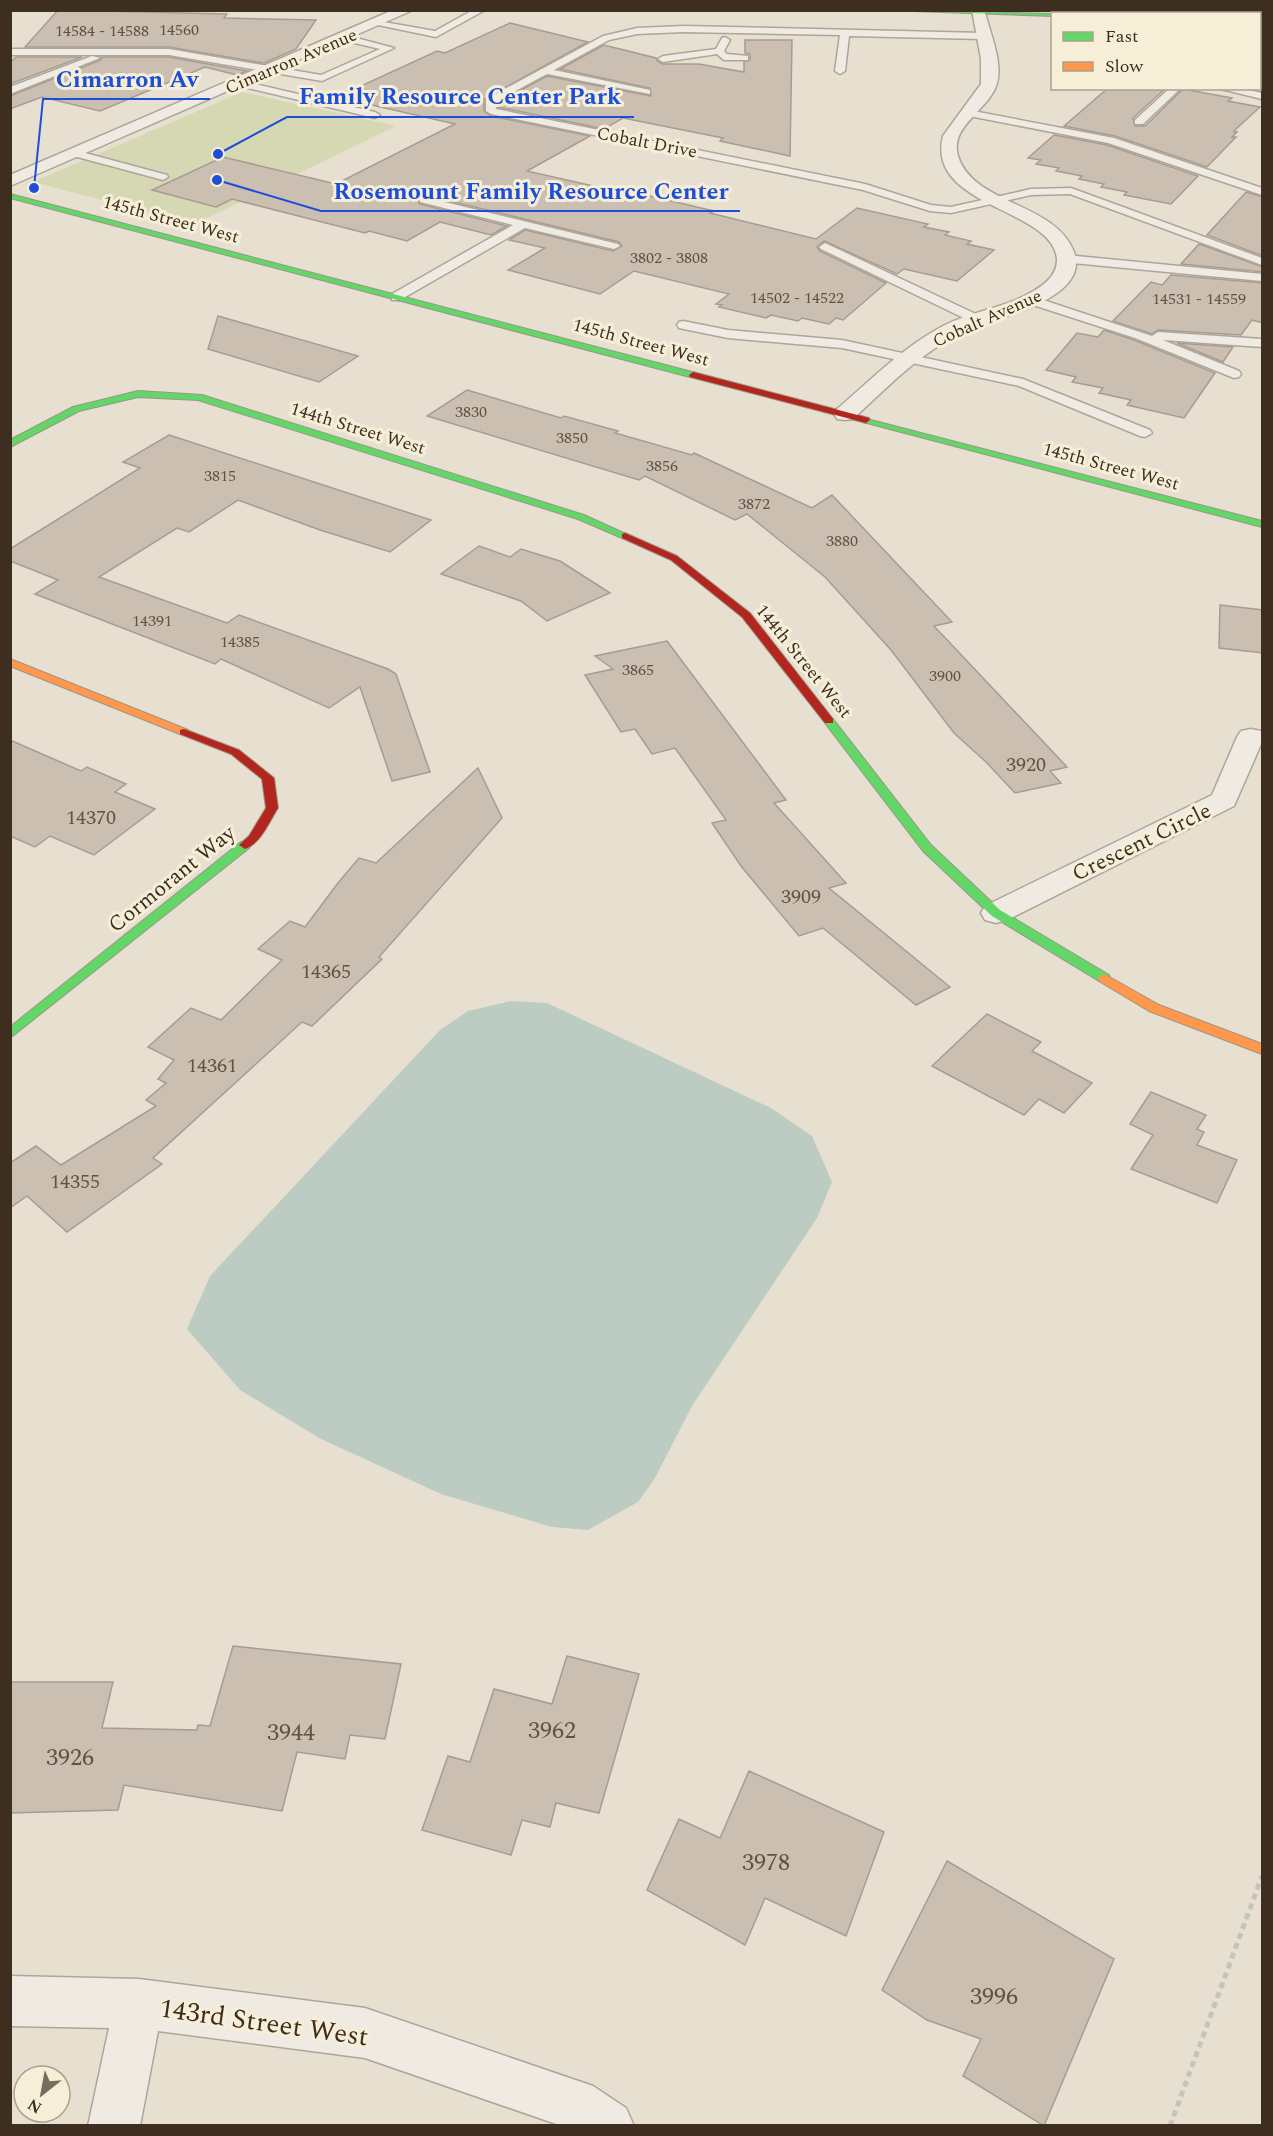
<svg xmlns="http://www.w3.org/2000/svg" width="1273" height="2136" viewBox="0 0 1273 2136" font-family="Spectral,serif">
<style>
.green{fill:#d6d7b3}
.water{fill:#bcccc2}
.building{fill:#cbbfb2;stroke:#a89c90;stroke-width:1.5}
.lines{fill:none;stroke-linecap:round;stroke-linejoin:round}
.lane-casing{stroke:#ada599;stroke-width:3}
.street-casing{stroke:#ada599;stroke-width:3}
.fast-casing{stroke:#9c958a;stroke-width:2}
.slow-casing{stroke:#9c958a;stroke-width:2}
.jam-casing{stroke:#9c958a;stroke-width:2}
.path{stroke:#c8c2b9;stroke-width:5;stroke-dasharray:6 4.5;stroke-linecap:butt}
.lane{fill:#efebe3;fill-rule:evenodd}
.street{fill:#efebe3;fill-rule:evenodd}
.fast{fill:#63d668;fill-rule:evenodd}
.slow{fill:#ff974d;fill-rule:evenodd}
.jam{fill:#b3261e;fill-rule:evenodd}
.labels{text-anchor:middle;stroke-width:6;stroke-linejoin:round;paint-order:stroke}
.far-number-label{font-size:16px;fill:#605244}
.far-street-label{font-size:18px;fill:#3d2e20;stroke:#f7eed8}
.number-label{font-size:20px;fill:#605244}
.street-label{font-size:22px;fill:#3d2e20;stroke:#f7eed8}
.near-number-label{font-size:24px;fill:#605244}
.near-street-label{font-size:27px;fill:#3d2e20;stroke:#f7eed8}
.leader{fill:none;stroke:#1d4ed8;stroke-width:2}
.callout-dot{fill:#1d4ed8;stroke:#f7eed8;stroke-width:2}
.callout-label{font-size:24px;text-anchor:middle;font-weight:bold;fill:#1d4ed8;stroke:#f7eed8;stroke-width:6;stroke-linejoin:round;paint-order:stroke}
</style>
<rect width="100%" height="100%" fill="#e7e0d1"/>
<path class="green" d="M242,92L396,126L195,224L33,182Z"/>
<path class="water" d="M511,1001L547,1003L771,1108L812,1136L832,1182L817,1218L692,1406L655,1478L638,1502L588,1530L552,1527L441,1494L321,1439L240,1390L187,1329L210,1276L440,1030L468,1011Z"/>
<g class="building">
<path d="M58,10L227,14L224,18L316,20L296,49L264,63L169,47H25Z"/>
<path d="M510,23L588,42L484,99V111L491,116L590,136L527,171L633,195L637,193L714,211L710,213L816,239L857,208L928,224L924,227L949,232L945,235L971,241L967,244L994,250L957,281L904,269L897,274L824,241L817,247L820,251L886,283L843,320L836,318L829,324L802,318L798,321L771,315L766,318L719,307L722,305L716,304L729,294L634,271L600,294L508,270L545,248L509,240L525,230L613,251L622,246L619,242L425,195L418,197L419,204L507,226L491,235L440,222L407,241L369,231L365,233L232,199L216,207L152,190L223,157L336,184L455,124L337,97L437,51L445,53Z"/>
<path d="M745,40H792L790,156L720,141L723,138L623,118L604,129L498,107L497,103L547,76L651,96L650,88L560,69L604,45L656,58L657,61L663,64H699L744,72V62L750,60V54L745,53Z"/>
<path d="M16,57H82L10,84V63Z"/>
<path d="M102,57H169L247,71L237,75L205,67L100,111L42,97L10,109V96L101,60Z"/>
<path d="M1108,88H1166L1133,118L1135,126H1145L1183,89L1232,98L1228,101L1260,107L1236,129L1234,132H1237L1232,137H1236L1207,167L1115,136L1064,126Z"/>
<path d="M1054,135L1107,145L1198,176L1171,204L1124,195L1127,192L1101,187L1104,184L1079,179L1082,176L1056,171L1059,168L1036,164L1041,160L1028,158Z"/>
<path d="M1246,192L1263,197V256L1207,235Z"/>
<path d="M1199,244L1263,267V272L1181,264Z"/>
<path d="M1171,275L1263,283V323L1252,320L1241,335L1158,330L1152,334L1113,321L1151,282L1162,285Z"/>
<path d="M218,316L358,356L319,382L208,349Z"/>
<path d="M1104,330L1134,340L1215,373L1184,418L1127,405L1131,400L1099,393L1103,388L1072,382L1076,377L1046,370L1077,333L1098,337Z"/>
<path d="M1177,343L1233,347L1223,362Z"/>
<path d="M467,390L561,418L564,416L618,431L615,433L692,455L694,453L812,508L832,495L952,622L934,626L1067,767L1050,771L1061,783L1015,793L986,762L954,733L891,650L825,577L747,514L735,520L645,476L639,480L427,416Z"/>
<path d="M169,435L431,520L390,552L320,530L238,500L189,532L177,528L99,577L227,623L239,615L388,669L396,674L430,772L392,781L360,687L329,708L221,659L215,664L35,594L58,580L10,561V549L140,468L123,462Z"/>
<path d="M479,546L510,557L521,549L560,561L610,593L547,621L521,601L441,574Z"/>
<path d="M1220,605L1263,610V653L1219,648Z"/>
<path d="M667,641L786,800L774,803L846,883L829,888L950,987L916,1005L823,928L799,936L741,866L712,823L726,820L675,748L652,754L635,729L621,732L585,675L613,669L595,656Z"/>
<path d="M10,740L81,771L87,767L126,784L115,792L155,809L94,855L50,836L35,847L10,836Z"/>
<path d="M478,768L502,818L379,957L382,959L312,1026L302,1022L153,1158L162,1164L67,1232L27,1196L10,1208V1163L36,1146L61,1165L156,1106L146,1100L166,1083L158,1079L174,1060L148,1047L191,1008L221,1020L282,960L258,949L290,921L305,927L338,883L359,858L376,863Z"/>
<path d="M987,1014L1041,1042L1032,1051L1092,1083L1064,1113L1039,1099L1024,1115L932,1066Z"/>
<path d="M1151,1092L1206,1115L1197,1129L1204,1132L1197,1145L1237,1160L1217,1203L1131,1169L1153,1135L1130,1124Z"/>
<path d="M233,1646L401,1664L385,1739L350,1735L345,1759L297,1752L282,1811L124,1785L118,1810L10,1813V1682H113L102,1728L197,1730L198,1725L210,1726Z"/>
<path d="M567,1656L639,1674L599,1813L556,1803L550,1827L522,1820L511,1855L422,1830L448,1756L470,1762L494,1689L552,1704Z"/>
<path d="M749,1771L884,1832L846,1936L765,1898L745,1945L647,1890L679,1819L720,1838Z"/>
<path d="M947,1861L1114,1959L1044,2126L963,2076L981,2039L927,2020L882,1990Z"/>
</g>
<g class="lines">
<defs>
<g id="lane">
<path d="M473,10H485L436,37L373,24L378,21L435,31Z"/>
<path d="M684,26L983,33L988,36L983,39L849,36L845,71L840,74L835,71L840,35L684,32L637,34L609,40L554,70L650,90V94L547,74L495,102L496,109L865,184L931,205L951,207L1031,189L1071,188L1262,258V265L1070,194L1031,195L951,213L930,211L863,190L491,114L486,111V99L603,36L637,28Z"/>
<path d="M345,35L394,48L322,81L169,55H10V49H169L321,75L380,49L342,40V36Z"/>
<path d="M725,37L730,40L724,51L727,54L748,56V60H724L717,54L663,62L658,59L663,56L716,49L722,38Z"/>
<path d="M92,56L100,58L10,94V87Z"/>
<path d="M238,80L375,112L380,115L375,118L235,85L233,83Z"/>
<path d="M1170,88H1181L1143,124H1135V120Z"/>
<path d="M1217,88H1239L1262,93V99Z"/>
<path d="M968,110L1114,138L1262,188V195L1108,143L964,115L963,113Z"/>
<path d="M74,150L167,175L168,177L163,180L70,155V151Z"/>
<path d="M424,197L618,244L620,246L614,249L525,228L400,300H392V294L513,225L420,202V198Z"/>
<path d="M825,243L980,316L982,319L980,322H972L821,249L819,247Z"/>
<path d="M1066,255L1262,274V281L1062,262L1060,259Z"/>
<path d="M1031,296L1152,336L1158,332L1262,339V347L1163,340L1239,371L1241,374L1239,377L1234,378L1135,338L1027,303L1025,300Z"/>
<path d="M683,321L728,330L842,340L1023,379L1150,430L1152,433L1145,437L1140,436L1019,386L842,348L728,338L679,328L677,325L679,322Z"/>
</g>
<g id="street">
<path d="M393,10H413L10,186V175Z"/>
<path d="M972,10L985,12C990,33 1003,62 997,83C990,110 949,125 958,156C973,205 1055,202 1074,252C1091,298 998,318 971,328C961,332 952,337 943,343C909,364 882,392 853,419L845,420L837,419L834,414L837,409C871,380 904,346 945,325C977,309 1016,307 1045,283C1052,277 1057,270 1057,260C1055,208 925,208 943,136L981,84V59Z"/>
<path d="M1251,729L1261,731L1262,742L1234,806L1007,920L996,923L985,920L981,913L985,906L1212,795L1237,737L1241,731Z"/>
<path d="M10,1976L139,1979L365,2008L593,2086L626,2108L634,2126H562L365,2058L158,2031L140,2126H88L109,2028L10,2026Z"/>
</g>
<g id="fast">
<path d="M886,10L1055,14L1052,16Z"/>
<rect x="1260" y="16" width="2" height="4"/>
<path d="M10,194L696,373L697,375L690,377L10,198Z"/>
<path d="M138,391L202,395L584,515L630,536L622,538L578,519L198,400L138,397L79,411L10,447V440L73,407Z"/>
<path d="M863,418L1262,521V527L863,422Z"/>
<path d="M829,718L833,719L931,845L1000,910L1109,975L1110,978L1109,981H1099L992,916L923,851L825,723V719Z"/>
<path d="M245,841L249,842L251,845L249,848L10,1038V1027L241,842Z"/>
</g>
<g id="slow">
<path d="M10,659L188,730L190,732L188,734H180L10,666Z"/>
<path d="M1104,974L1159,1005L1262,1044V1054L1149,1011L1099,981L1098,978Z"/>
</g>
<g id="jam">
<path d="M693,372L869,418L870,420L866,423L690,377L689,375Z"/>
<path d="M625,533L677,556L750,613L833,719V723H825L742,617L671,560L622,538V534Z"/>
<path d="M184,729L239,750L274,778L278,808C269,822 261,843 245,849L239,845L249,836L266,808L262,779L231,754L180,734V730Z"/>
</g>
</defs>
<use href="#lane" class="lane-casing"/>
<use href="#street" class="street-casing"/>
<use href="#fast" class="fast-casing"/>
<use href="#slow" class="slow-casing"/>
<use href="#jam" class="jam-casing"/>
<path class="path" d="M1170,2126L1262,1876"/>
<use href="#lane" class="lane"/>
<use href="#street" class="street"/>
<use href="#fast" class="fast"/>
<use href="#slow" class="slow"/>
<use href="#jam" class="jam"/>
</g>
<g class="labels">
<g class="far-number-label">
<text x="179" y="35">14560</text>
<text x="102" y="36">14584 - 14588</text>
<text x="669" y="263">3802 - 3808</text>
<text x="797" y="303">14502 - 14522</text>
<text x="1199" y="304">14531 - 14559</text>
<text x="471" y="417">3830</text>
<text x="572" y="443">3850</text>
<text x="662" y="471">3856</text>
<text x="220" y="481">3815</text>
<text x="754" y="509">3872</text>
<text x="842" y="546">3880</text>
<text x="152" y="626">14391</text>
<text x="240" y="647">14385</text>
<text x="638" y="675">3865</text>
<text x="945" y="681">3900</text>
</g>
<g class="far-street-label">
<text transform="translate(291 61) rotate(-23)" y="6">Cimarron Avenue</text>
<text transform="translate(647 142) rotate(11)" y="6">Cobalt Drive</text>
<text transform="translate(171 219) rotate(15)" y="6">145th Street West</text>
<text transform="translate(987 318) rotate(-24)" y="6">Cobalt Avenue</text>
<text transform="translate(641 342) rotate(15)" y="6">145th Street West</text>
<text transform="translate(358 428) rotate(17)" y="6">144th Street West</text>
<text transform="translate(1111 466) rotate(15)" y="6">145th Street West</text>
<text transform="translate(804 661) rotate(51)" y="6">144th Street West</text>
</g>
<g class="number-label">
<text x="1026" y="771">3920</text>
<text x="91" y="824">14370</text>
<text x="801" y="903">3909</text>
<text x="326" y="978">14365</text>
<text x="212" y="1072">14361</text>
<text x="75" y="1188">14355</text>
</g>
<g class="street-label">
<text transform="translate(1141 841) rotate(-26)" y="8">Crescent Circle</text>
<text transform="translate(171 878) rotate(-39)" y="8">Cormorant Way</text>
</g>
<g class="near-number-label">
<text x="552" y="1738">3962</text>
<text x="291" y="1740">3944</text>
<text x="70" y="1765">3926</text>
<text x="766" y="1870">3978</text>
<text x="994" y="2004">3996</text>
</g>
<g class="near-street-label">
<text transform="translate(264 2022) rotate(8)" y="9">143rd Street West</text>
</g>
</g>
<path class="leader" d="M34 188L43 99H210M218 154L287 117H634M217 180L321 211H740"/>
<g class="callout-dot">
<circle cx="34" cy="188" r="6"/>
<circle cx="218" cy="154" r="6"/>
<circle cx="217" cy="180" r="6"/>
</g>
<g class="callout-label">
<text x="127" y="87">Cimarron Av</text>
<text x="460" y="104">Family Resource Center Park</text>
<text x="531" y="199">Rosemount Family Resource Center</text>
</g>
<rect width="1273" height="2136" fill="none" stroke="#3d2e20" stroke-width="24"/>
<rect x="1051" y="12" width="210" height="78" fill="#f7eed8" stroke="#ada18e" stroke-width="1.5"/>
<rect x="1063" y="32" width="30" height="9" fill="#63d668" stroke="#ada18e" stroke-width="1.5"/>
<text x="1105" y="42" font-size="18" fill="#3d2e20">Fast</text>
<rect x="1063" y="62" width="30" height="9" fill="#ff974d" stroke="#ada18e" stroke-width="1.5"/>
<text x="1105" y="72" font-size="18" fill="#3d2e20">Slow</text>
<g transform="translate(42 2094) rotate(211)"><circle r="28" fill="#f7eed8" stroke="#ada18e" stroke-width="1.5"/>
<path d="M0-4.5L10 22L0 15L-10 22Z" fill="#786c5e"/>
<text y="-9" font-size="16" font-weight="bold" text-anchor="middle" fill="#3d2e20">N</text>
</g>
</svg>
